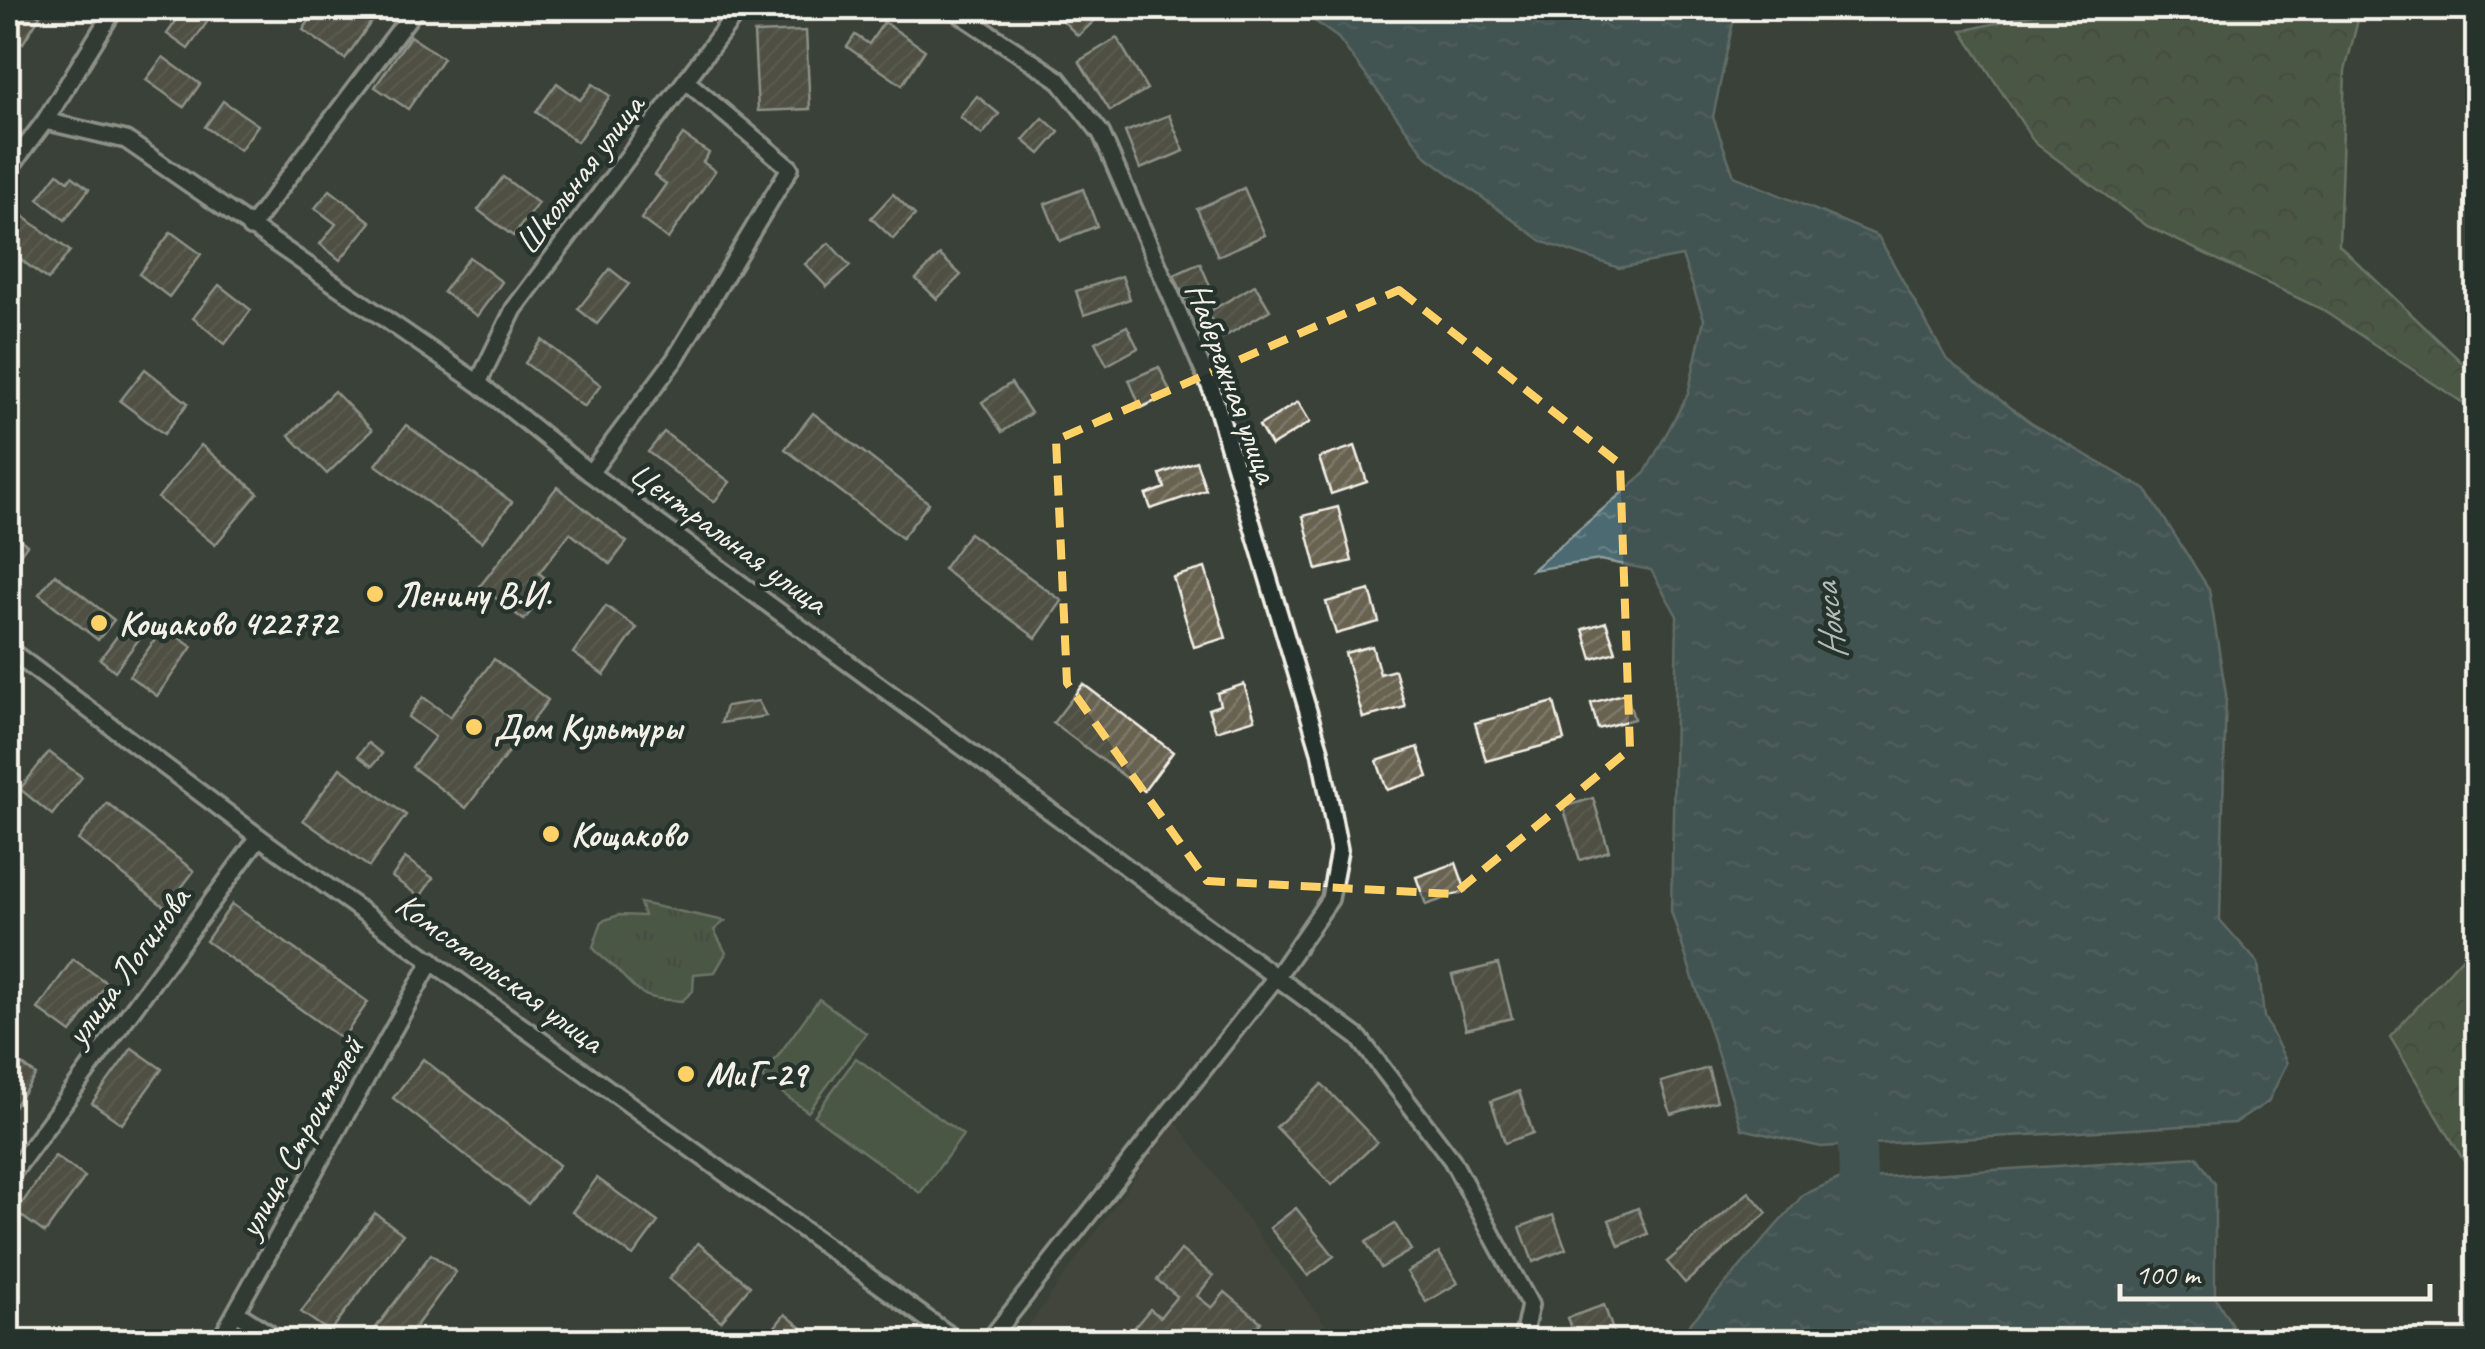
<svg xmlns="http://www.w3.org/2000/svg" width="2485" height="1349" viewBox="0 0 2485 1349" font-family="Caveat,sans-serif">
<style>
.built{fill:#484b40}
.grass{fill:#5e7256;stroke:#a9b29f;stroke-width:2.5}
.forest{fill:url(#forest-crowns);stroke:#a9b29f;stroke-width:2.5}
.park{fill:url(#park-tufts);stroke:#a9b29f;stroke-width:2.5}
.water{fill:url(#water-ripples);stroke:#8fa0a1;stroke-width:2.5}
.lines{fill:none;stroke-linecap:round;stroke-linejoin:round}
.river{stroke:#4c6a72;stroke-width:38}
.building{fill:url(#building-hatch);stroke:#f4f1e8;stroke-width:2.5}
.minor-casing{stroke:#f4f1e8;stroke-width:22}
.minor{stroke:#26332d;stroke-width:15}
.marked{fill:none;stroke:#ffd166;stroke-width:8;stroke-dasharray:20 12;stroke-linejoin:round}
.poi-dot{fill:#ffd166;stroke:#26332d;stroke-width:4}
.labels{text-anchor:middle;stroke-width:9;stroke-linejoin:round;paint-order:stroke}
.street-label{font-size:35px;fill:#f4f1e8;stroke:#26332d}
.poi-label{font-size:35px;font-weight:bold;fill:#f4f1e8;stroke:#26332d;text-anchor:start}
.water-label{font-size:38px;font-style:italic;fill:#b1bbb9;stroke:#26332d}
</style>
<defs>
<pattern id="forest-crowns" width="20" height="18" patternUnits="userSpaceOnUse" patternTransform="scale(2.5)"><rect width="20" height="18" fill="#5e7256"/><path d="M2 6a3 3 0 1 1 6 0M12 15a3 3 0 1 1 6 0" fill="none" stroke="#525b4d"/></pattern>
<pattern id="park-tufts" width="24" height="20" patternUnits="userSpaceOnUse" patternTransform="scale(2.5)"><rect width="24" height="20" fill="#5e7256"/><path d="M3 7l-1-3M5 7V3M7 7l1-3M15 17l-1-3M17 17v-4M19 17l1-3" fill="none" stroke="#525b4d"/></pattern>
<pattern id="water-ripples" width="26" height="14" patternUnits="userSpaceOnUse" patternTransform="scale(2.5)"><rect width="26" height="14" fill="#4c6a72"/><path d="M2 4q2-2 4 0t4 0M15 11q2-2 4 0t4 0" fill="none" stroke="#668086"/></pattern>
<pattern id="building-hatch" width="6" height="6" patternUnits="userSpaceOnUse" patternTransform="scale(2.5)"><rect width="6" height="6" fill="#686251"/><path d="M-1 1l2-2M0 6l6-6M5 7l2-2" fill="none" stroke="#7e796a"/></pattern>
</defs>
<rect width="100%" height="100%" fill="#3a4138"/>
<filter id="ink" filterUnits="userSpaceOnUse"><feTurbulence type="fractalNoise" baseFrequency=".01" numOctaves="2"/><feDisplacementMap in="SourceGraphic" scale="20" xChannelSelector="R" yChannelSelector="G"/><feConvolveMatrix kernelMatrix="1 2 1 2 8 2 1 2 1" color-interpolation-filters="sRGB"/></filter>
<g filter="url(#ink)">
<path class="built" d="M1175,1121L1326,1325L1307,1341L1017,1342Z"/>
<g class="grass">
<path d="M819,999L866,1033L808,1112L762,1078Z"/>
<path d="M856,1058L963,1135L920,1193L814,1116Z"/>
</g>
<g class="forest">
<path d="M2059,8H2361L2345,71L2339,245L2474,374L2477,412L2319,308L2147,226L2035,143L1962,31Z"/>
<path d="M2477,941V1183L2390,1037Z"/>
</g>
<path class="park" d="M640,903L725,921L714,930L726,953L715,972L694,974L693,991L682,1001C643,999 643,997 617,970C609,961 600,958 593,947L602,921L619,915L644,916Z"/>
<g class="water">
<path d="M1297,8H1736L1713,117L1734,176L1878,236L1947,360L2031,423L2146,490L2209,589L2226,694L2220,920L2258,963L2264,1017L2287,1063L2268,1102L2235,1123L1821,1147L1742,1129L1671,911L1677,616L1651,570L1600,560L1532,570L1645,473L1688,394L1704,319L1682,256L1619,268L1543,242L1427,157L1338,38Z"/>
<path d="M2197,1157L2215,1184V1297L2232,1325L2222,1341H1675L1803,1195L1836,1180Z"/>
</g>
<g class="lines">
<path class="river" d="M1855,1097L1860,1227"/>
</g>
<g class="building">
<path d="M8,8H26L40,16L23,43L8,34Z"/>
<path d="M185,8H217L188,49L167,34Z"/>
<path d="M318,8H381L345,59L303,30Z"/>
<path d="M1067,8H1108L1078,36L1058,16Z"/>
<path d="M884,22L925,50L902,85L847,47L855,35L869,44Z"/>
<path d="M806,31L810,109L758,111L754,33Z"/>
<path d="M410,36L443,58L408,109L375,87Z"/>
<path d="M1117,38L1147,89L1110,111L1079,61Z"/>
<path d="M163,57L200,84L184,107L146,80Z"/>
<path d="M557,83L580,100L593,84L610,96L577,142L536,112Z"/>
<path d="M977,96L999,114L982,135L960,117Z"/>
<path d="M223,101L258,125L240,150L205,127Z"/>
<path d="M1169,115L1184,151L1140,169L1125,132Z"/>
<path d="M1043,118L1059,132L1040,154L1023,140Z"/>
<path d="M683,135L709,153L703,162L715,171L668,239L641,219L666,184L654,175Z"/>
<path d="M58,173L68,181L72,176L89,189L65,220L38,199Z"/>
<path d="M503,177L538,203L513,236L478,210Z"/>
<path d="M1244,188L1265,235L1218,256L1197,209Z"/>
<path d="M1083,189L1097,226L1060,241L1045,204Z"/>
<path d="M330,190L371,222L340,260L320,244L336,224L315,208Z"/>
<path d="M893,194L915,215L893,239L871,218Z"/>
<path d="M23,216L70,251L48,280L8,250V236Z"/>
<path d="M171,232L201,254L169,297L139,274Z"/>
<path d="M829,243L850,266L827,287L805,264Z"/>
<path d="M940,255L961,275L937,299L916,279Z"/>
<path d="M469,257L502,282L477,316L443,292Z"/>
<path d="M1200,263L1211,288L1185,299L1174,275Z"/>
<path d="M610,269L629,284L597,324L578,309Z"/>
<path d="M1122,276L1130,299L1084,315L1076,291Z"/>
<path d="M219,285L251,310L225,344L193,318Z"/>
<path d="M1255,285L1270,310L1222,338L1207,313Z"/>
<path d="M1127,326L1138,348L1107,365L1095,342Z"/>
<path d="M542,340L601,385L584,407L525,363Z"/>
<path d="M1159,367L1171,394L1141,408L1129,380Z"/>
<path d="M145,369L188,403L164,434L120,401Z"/>
<path d="M1011,383L1031,413L1002,432L982,402Z"/>
<path d="M334,391L372,430L327,474L289,435Z"/>
<path d="M1298,402L1310,422L1271,446L1259,426Z"/>
<path d="M813,413L929,503L902,538L785,449Z"/>
<path d="M406,425L512,502L482,542L376,465Z"/>
<path d="M664,432L730,482L714,502L648,452Z"/>
<path d="M201,445L258,493L215,545L158,498Z"/>
<path d="M1355,446L1367,482L1331,494L1319,458Z"/>
<path d="M1196,461L1206,490L1151,509L1146,495L1165,488L1160,474Z"/>
<path d="M557,487L627,542L610,564L570,533L539,573L545,578L535,590L543,596L524,620L480,586Z"/>
<path d="M1338,507L1352,561L1317,570L1303,516Z"/>
<path d="M8,529L27,545L8,571Z"/>
<path d="M969,533L1062,601L1036,638L943,569Z"/>
<path d="M1205,568L1226,638L1194,647L1173,577Z"/>
<path d="M55,574L114,620L98,640L39,594Z"/>
<path d="M1370,590L1379,622L1336,634L1326,602Z"/>
<path d="M606,606L637,628L604,675L573,653Z"/>
<path d="M133,615L148,627L115,671L100,659Z"/>
<path d="M1606,622L1616,652L1592,659L1583,629Z"/>
<path d="M164,627L192,647L157,696L129,676Z"/>
<path d="M1372,646L1380,674L1395,670L1405,707L1363,718L1345,653Z"/>
<path d="M494,659L548,700L466,808L412,767L435,737L408,717L423,697L450,717Z"/>
<path d="M1083,684L1173,752L1144,791L1053,723Z"/>
<path d="M1244,684L1255,719L1216,731L1208,709L1220,705L1217,693Z"/>
<path d="M1626,693L1634,719L1598,729L1591,703Z"/>
<path d="M758,701L766,716L721,723L726,706Z"/>
<path d="M1554,702L1564,740L1486,761L1475,723Z"/>
<path d="M368,743L382,754L372,766L358,756Z"/>
<path d="M1418,747L1428,777L1387,790L1377,761Z"/>
<path d="M49,752L82,777L52,815L20,789Z"/>
<path d="M340,768L406,815L369,867L303,820Z"/>
<path d="M1593,798L1609,851L1580,860L1563,807Z"/>
<path d="M107,803L194,871L166,908L78,840Z"/>
<path d="M405,858L433,878L420,897L392,877Z"/>
<path d="M1456,863L1466,891L1426,905L1416,877Z"/>
<path d="M232,904L368,1002L342,1039L206,941Z"/>
<path d="M73,959L107,983L71,1033L38,1009Z"/>
<path d="M1498,964L1512,1018L1466,1029L1452,975Z"/>
<path d="M132,1048L162,1069L122,1124L92,1103Z"/>
<path d="M8,1054L36,1075L8,1115Z"/>
<path d="M423,1059L559,1165L528,1204L393,1098Z"/>
<path d="M1708,1068L1717,1101L1671,1114L1661,1082Z"/>
<path d="M1322,1084L1377,1142L1332,1185L1276,1127Z"/>
<path d="M1519,1091L1533,1133L1505,1143L1491,1101Z"/>
<path d="M55,1156L85,1177L45,1233L16,1212Z"/>
<path d="M597,1178L658,1222L633,1256L572,1212Z"/>
<path d="M1749,1192L1767,1213L1685,1283L1667,1262Z"/>
<path d="M1296,1208L1334,1256L1308,1276L1270,1228Z"/>
<path d="M1638,1208L1648,1234L1619,1246L1609,1220Z"/>
<path d="M375,1213L403,1234L330,1332L301,1312Z"/>
<path d="M1553,1215L1566,1249L1533,1262L1520,1227Z"/>
<path d="M1395,1224L1411,1250L1381,1268L1366,1242Z"/>
<path d="M698,1243L750,1286L721,1321L669,1279Z"/>
<path d="M1181,1250L1213,1276L1197,1296L1212,1308L1225,1292L1261,1322L1246,1342H1139L1129,1334L1150,1309L1160,1317L1177,1296L1157,1280Z"/>
<path d="M1439,1253L1458,1283L1426,1302L1407,1272Z"/>
<path d="M431,1254L456,1272L404,1342H376L369,1337Z"/>
<path d="M1604,1305L1617,1342H1576L1567,1318Z"/>
<path d="M785,1314L819,1342H763Z"/>
</g>
<g class="lines">
<defs>
<g id="minor">
<path d="M951,8L1058,79L1101,133L1213,393L1320,751L1339,850L1330,899L1277,976L988,1342"/>
<path d="M45,121L126,140L478,383L590,473L1359,1038L1452,1160L1530,1305L1522,1342"/>
<path d="M8,170L45,121L115,8"/>
<path d="M250,228L416,8"/>
<path d="M478,383L514,309L740,8"/>
<path d="M590,473L675,359L790,168L687,82"/>
<path d="M8,649L259,837L959,1342"/>
<path d="M8,1179L259,837"/>
<path d="M237,1313L282,1342"/>
<path d="M219,1342L432,960"/>
</g>
</defs>
<use href="#minor" class="minor-casing"/>
<use href="#minor" class="minor"/>
</g>
</g>
<path d="M0 0H2485V1349H0ZM1399,290L1620,464L1630,749L1454,894L1207,881L1067,683L1056,440Z" fill="#3a4138" fill-opacity=".55" fill-rule="evenodd"/>
<path class="marked" d="M1399,290L1620,464L1630,749L1454,894L1207,881L1067,683L1056,440Z"/>
<g class="poi-dot">
<circle cx="375" cy="594" r="10"/>
<circle cx="99" cy="623" r="10"/>
<circle cx="474" cy="727" r="10"/>
<circle cx="551" cy="834" r="10"/>
<circle cx="686" cy="1074" r="10"/>
</g>
<g class="labels">
<g class="street-label">
<text transform="translate(579 174) rotate(-53)" y="12">Школьная улица</text>
<text transform="translate(1233 382) rotate(70)" y="12">Набережная улица</text>
<text transform="translate(729 537) rotate(36)" y="12">Центральная улица</text>
<text transform="translate(127 966) rotate(-54)" y="12">улица Логинова</text>
<text transform="translate(500 972) rotate(36)" y="12">Комсомольская улица</text>
<text transform="translate(300 1137) rotate(-61)" y="12">улица Строителей</text>
</g>
<g class="poi-label">
<text x="395" y="606">Ленину В.И.</text>
<text x="119" y="635">Кощаково 422772</text>
<text x="494" y="739">Дом Культуры</text>
<text x="571" y="846">Кощаково</text>
<text x="706" y="1086">МиГ-29</text>
</g>
<g class="water-label">
<text transform="translate(1829 622) rotate(-97)" y="13">Нокса</text>
</g>
</g>
<rect width="2485" height="1349" fill="none" stroke="#26332d" stroke-width="40"/>
<rect x="20" y="20" width="2445" height="1309" fill="none" stroke="#f4f1e8" stroke-width="4" filter="url(#ink)"/>
<path d="M2120 1284v15h310v-15" fill="none" stroke="#f4f1e8" stroke-width="5"/>
<text x="2135" y="1284" font-size="30" fill="#f4f1e8" stroke="#26332d" stroke-width="8" paint-order="stroke">100 m</text>
</svg>
